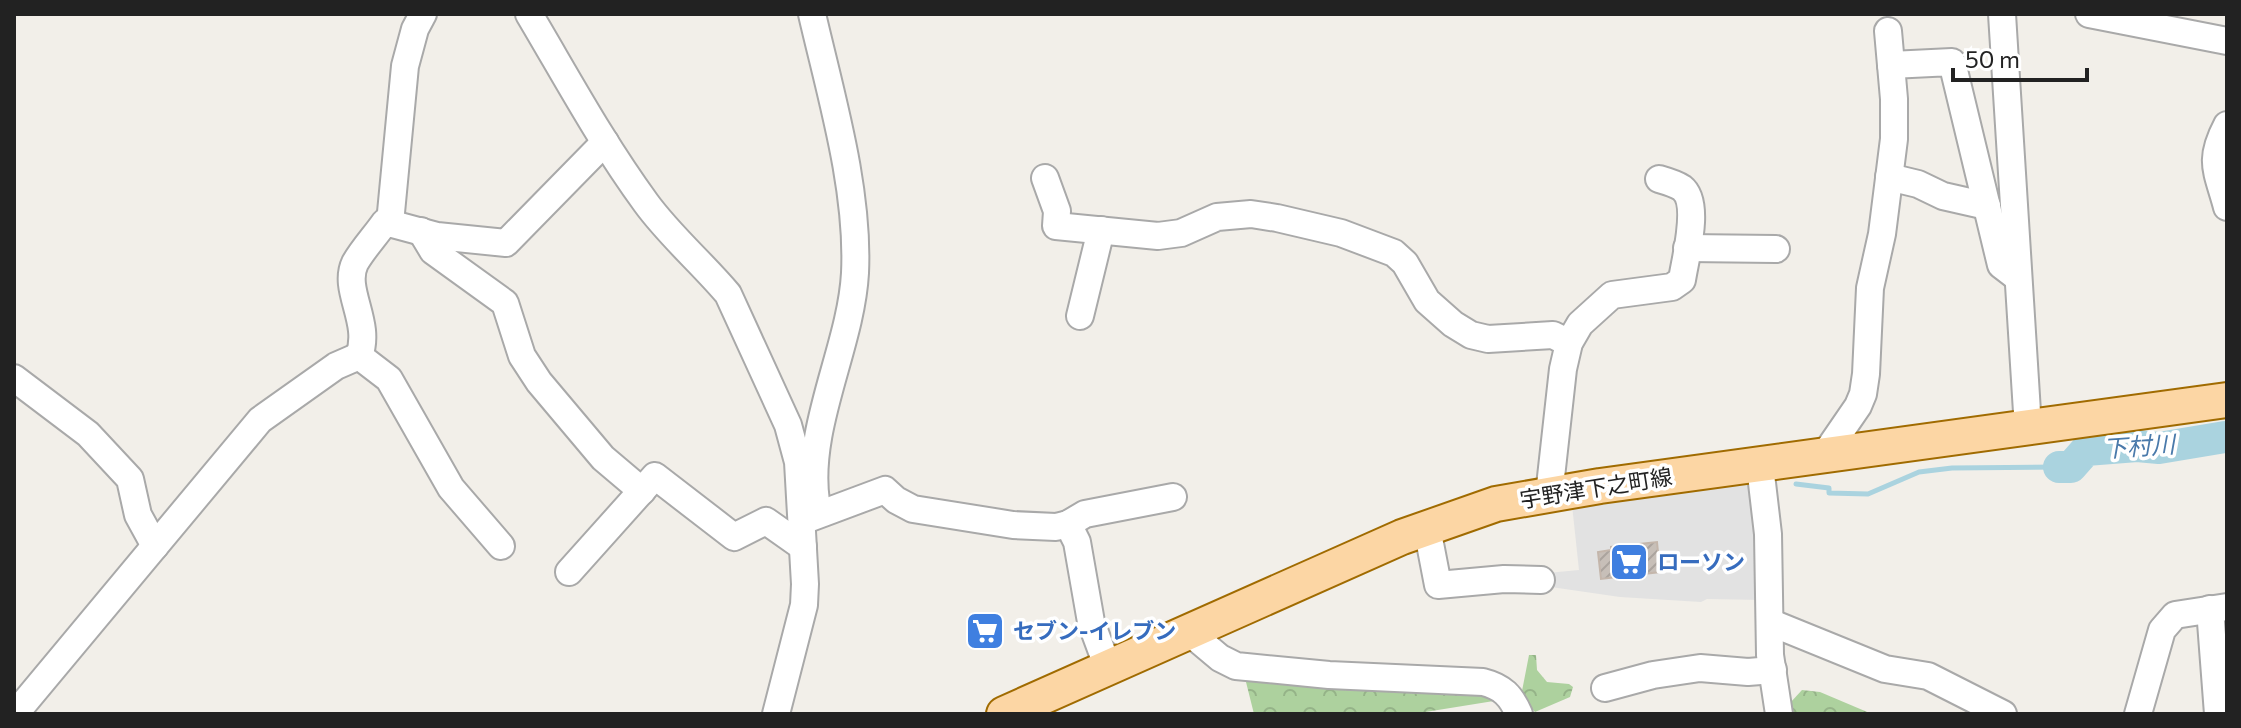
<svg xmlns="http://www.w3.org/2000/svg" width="2241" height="728" viewBox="0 0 2241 728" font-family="Commissioner,'Noto Sans JP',sans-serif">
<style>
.forest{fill:url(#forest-crowns)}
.parking{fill:#e2e2e2;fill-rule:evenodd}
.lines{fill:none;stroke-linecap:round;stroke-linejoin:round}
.stream{stroke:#aad3df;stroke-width:5}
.river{stroke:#aad3df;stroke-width:32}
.building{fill:url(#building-hatch);stroke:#c4b6ab;stroke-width:2}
.minor-casing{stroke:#a9a9a9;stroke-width:30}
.major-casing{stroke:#a06b00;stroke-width:38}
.minor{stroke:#fff;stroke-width:26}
.major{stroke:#fcd6a4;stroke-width:34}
.labels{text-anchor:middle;stroke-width:7;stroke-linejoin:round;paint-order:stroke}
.street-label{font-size:22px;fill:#222;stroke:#fff}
.shop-label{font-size:22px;font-weight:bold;fill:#366cbe;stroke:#fff;text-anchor:start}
.water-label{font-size:24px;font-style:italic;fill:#4a7aab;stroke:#fff}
</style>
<defs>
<pattern id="forest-crowns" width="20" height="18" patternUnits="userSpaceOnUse" patternTransform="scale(2)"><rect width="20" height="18" fill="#add19e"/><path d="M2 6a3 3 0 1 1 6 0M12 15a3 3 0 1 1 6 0" fill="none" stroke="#95b388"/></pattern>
<pattern id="building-hatch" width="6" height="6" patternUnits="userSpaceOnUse" patternTransform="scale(2)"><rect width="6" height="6" fill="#c7bfb8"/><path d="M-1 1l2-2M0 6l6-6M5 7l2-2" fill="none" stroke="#aba49e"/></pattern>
</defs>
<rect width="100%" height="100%" fill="#f2efe9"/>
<g class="forest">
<path d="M1529,655H1536L1537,670L1547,682L1569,684L1573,687L1570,697L1535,712L1521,696Z"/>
<path d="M1245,678L1494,691L1500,700L1413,714H1254Z"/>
<path d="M1802,690L1820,692L1872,714H1789L1790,703Z"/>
</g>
<path class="parking" d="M1753,484L1762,600L1707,599L1701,602L1620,597L1537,585V574L1579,570L1572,505ZM1657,542L1660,572L1601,579L1598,552L1611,550V547Z"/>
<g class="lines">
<path class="stream" d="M1796,484L1829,488V493L1868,494L1919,472L1952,468L2059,467"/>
<path class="river" d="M2059,467H2071L2086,450L2137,446L2159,448L2225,437"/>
</g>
<path class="building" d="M1657,542L1660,572L1601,579L1598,552L1611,550V547Z"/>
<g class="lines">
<defs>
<g id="minor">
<path d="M529,14C567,78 602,143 646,203C670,236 702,263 728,294L788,425L798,462L805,584L804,605L776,714"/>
<path d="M812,14C831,96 859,189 855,273C851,347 805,427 816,502"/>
<path d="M2002,14L2028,428"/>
<path d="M2089,14L2227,41"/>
<path d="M1891,65L1952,62L2001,265L2018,278"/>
<path d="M2227,125C2208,161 2217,170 2227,207"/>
<path d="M1889,177L1918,184L1943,196L1987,206"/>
<path d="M1045,178L1057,211L1056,226L1158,236L1181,233L1217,217L1251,214L1277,218L1341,233L1394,253L1405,263L1427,301L1453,324L1471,335L1488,339L1553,335L1569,343"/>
<path d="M390,223L405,66L415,29L423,14"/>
<path d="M421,231L433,251L505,303L522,356L539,382L603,458L642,491"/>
<path d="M1687,248L1776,249"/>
<path d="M1080,316L1101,230"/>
<path d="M359,356C372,322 342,290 355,263C363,249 376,235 385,222L437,236L506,243L605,142"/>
<path d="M14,378L88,434L130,479L138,515L155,546"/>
<path d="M1823,457L1858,406L1863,394L1866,374L1870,288L1882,234L1894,139V99L1888,31"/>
<path d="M1760,466L1768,534L1770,655L1779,714"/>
<path d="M1549,495L1563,369L1569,343L1580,324L1612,295L1672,287L1682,280C1685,259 1701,203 1682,188C1676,184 1666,181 1659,179"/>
<path d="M802,521L885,490L896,500L913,509L1013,525L1056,527L1068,524L1085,514L1173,497"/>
<path d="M1068,524L1077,542L1091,622L1108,668"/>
<path d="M1427,528L1438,585L1504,579L1541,580"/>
<path d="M569,572L655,476L734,537L766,521L803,547"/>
<path d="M2210,609L2218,714"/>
<path d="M1771,625L1779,626L1885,669L1928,676L2003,714"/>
<path d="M1189,632L1220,658L1236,666L1329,675L1483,682C1503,687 1511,696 1519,714"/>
<path d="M1605,688L1653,675L1700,668L1748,672L1773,670"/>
<path d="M15,714L260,420L336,366L359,356L389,379L451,488L501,546"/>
<path d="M2138,714L2162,630L2175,615L2227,607"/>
</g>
<path id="major" d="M1004,714L1402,537L1496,504L1600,486L2227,400"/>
</defs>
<use href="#minor" class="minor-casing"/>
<use href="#major" class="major-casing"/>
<use href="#minor" class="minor"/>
<use href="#major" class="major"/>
</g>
<defs>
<symbol id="supermarket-square" viewBox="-11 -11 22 22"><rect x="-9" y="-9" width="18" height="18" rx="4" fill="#3f7fe0" stroke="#fff"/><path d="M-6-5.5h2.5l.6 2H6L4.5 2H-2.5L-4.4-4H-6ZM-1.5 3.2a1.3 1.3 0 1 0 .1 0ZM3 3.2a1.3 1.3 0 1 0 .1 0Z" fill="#fff"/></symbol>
</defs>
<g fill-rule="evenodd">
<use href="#supermarket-square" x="1607" y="540" width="44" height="44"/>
<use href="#supermarket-square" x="963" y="609" width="44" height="44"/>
</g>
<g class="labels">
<g class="street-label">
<text transform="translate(1596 488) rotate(-9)" y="8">宇野津下之町線</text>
</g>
<g class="shop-label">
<text x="1657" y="570">ローソン</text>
<text x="1013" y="639">セブン-イレブン</text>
</g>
<g class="water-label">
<text transform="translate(2139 447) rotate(-4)" y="8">下村川</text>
</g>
</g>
<rect width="2241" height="728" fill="none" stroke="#222222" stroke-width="32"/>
<path d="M1953 68v12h134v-12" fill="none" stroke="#222222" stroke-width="4"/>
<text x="1965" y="68" font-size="24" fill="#222222" stroke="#ffffff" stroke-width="6" paint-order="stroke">50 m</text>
</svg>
